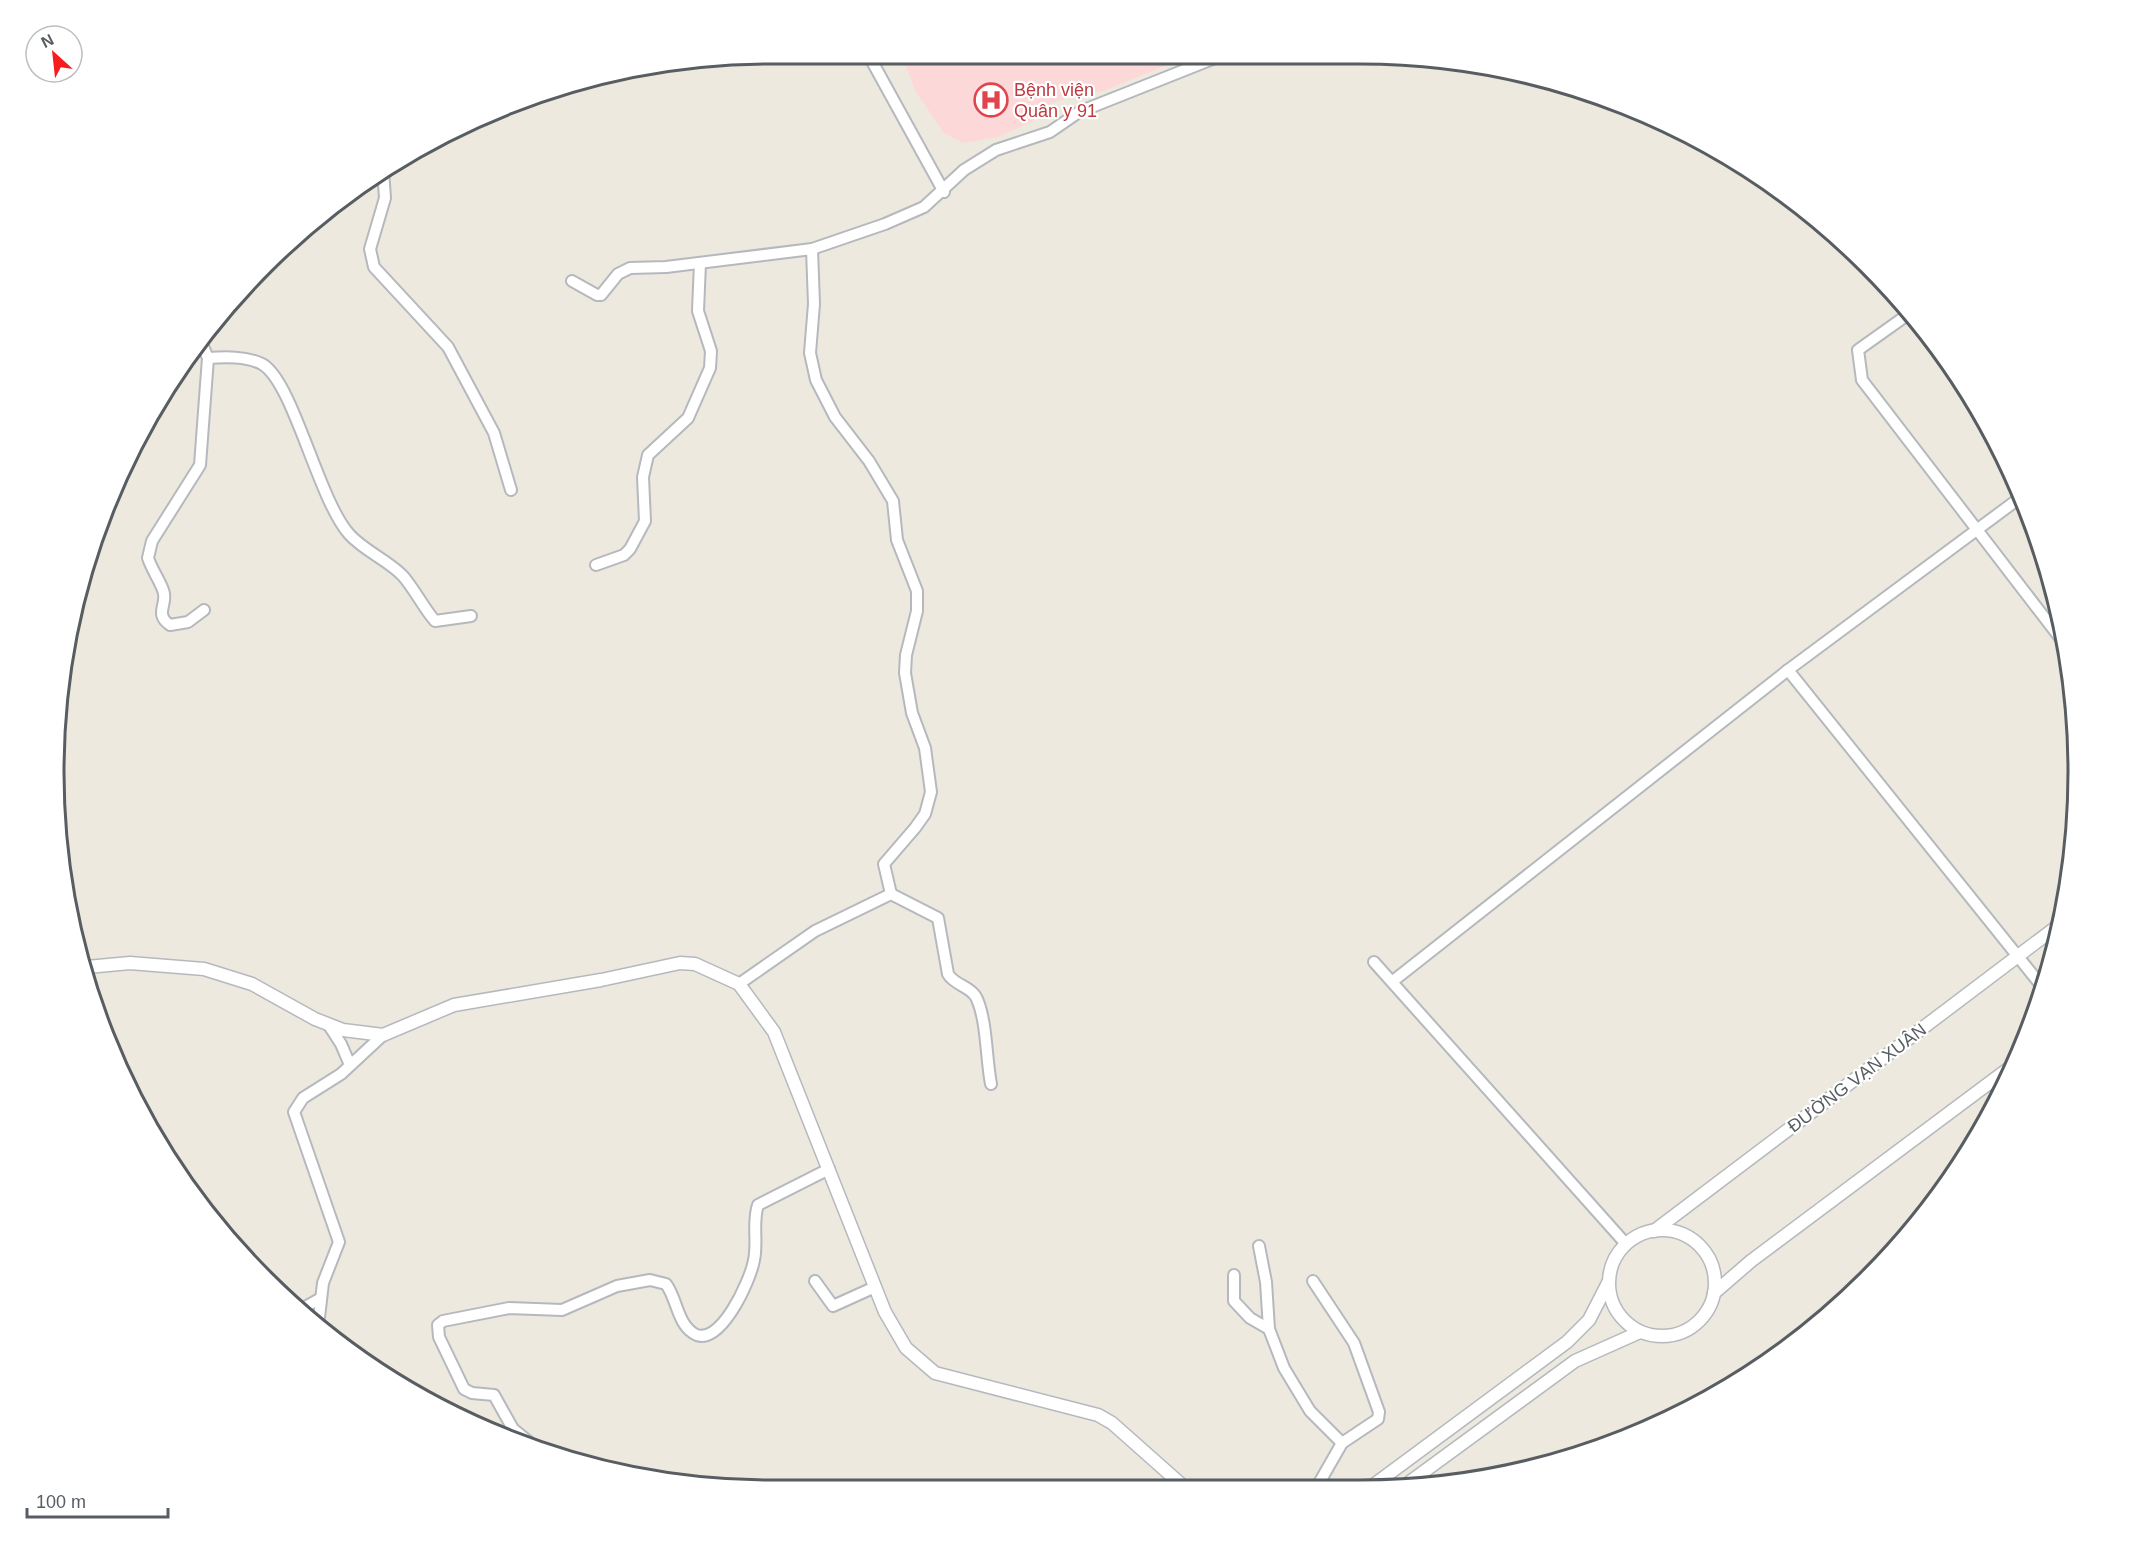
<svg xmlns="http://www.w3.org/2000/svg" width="2133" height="1544" viewBox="0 0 2133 1544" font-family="Helvetica,sans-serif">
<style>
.medical{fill:#fdd8d8}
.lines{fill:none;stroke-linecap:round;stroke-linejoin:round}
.minor-casing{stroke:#b5b9be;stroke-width:14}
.tertiary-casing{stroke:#b5b9be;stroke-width:15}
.minor{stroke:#fff;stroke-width:10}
.tertiary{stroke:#fff;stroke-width:12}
.labels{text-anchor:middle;stroke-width:4.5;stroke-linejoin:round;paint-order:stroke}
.health-label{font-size:18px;fill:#be3a42;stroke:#fff;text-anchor:start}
.street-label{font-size:18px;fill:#585d62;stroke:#fff}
.rim{fill:none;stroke:#585d62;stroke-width:3}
</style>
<rect width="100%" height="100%" fill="#ede9df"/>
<path class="medical" d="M901,54H1194L1103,91L1071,96L1048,105L1033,121L998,137L963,143L944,133L916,92Z"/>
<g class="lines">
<defs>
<g id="minor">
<path d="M868,54L944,192"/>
<path d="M383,170L385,198L370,249L374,267L448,347L494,433L511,490"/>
<path d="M572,281L597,295H601L618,274L630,268L666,267L812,249"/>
<path d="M1910,313L1858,350L1862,380L2064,643"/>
<path d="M202,344L208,358L200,465L152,541L148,558C152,570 159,579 163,590C169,604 153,613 170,625L188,622L204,610"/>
<path d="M208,358C225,357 246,356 262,364C293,381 318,499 349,534C364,551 388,560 403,576C415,590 423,607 435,621L471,616"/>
<path d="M596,565L624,555L630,549L645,521L643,477L648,455L688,418L710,368L711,351L698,311L700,263"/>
<path d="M1788,670L2044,989"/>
<path d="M891,894L938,918L948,974C954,985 970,986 976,997C987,1019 986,1059 991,1084"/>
<path d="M1374,962L1626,1244"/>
<path d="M1393,981L1788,670L2021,497"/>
<path d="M739,984L815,931L891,894L884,864L915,828L925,814L931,792L925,748L912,713L905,673L906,655L917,611V591L897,540L893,501L869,461L835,417L816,380L810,353L814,304L812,249L885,224L924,207L964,170L996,150L1050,132L1079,112L1225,54"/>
<path d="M328,1024L341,1044L350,1065"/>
<path d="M1259,1246L1266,1282L1269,1329L1284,1368L1310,1411L1342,1443"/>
<path d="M1234,1275V1301L1250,1318L1269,1329"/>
<path d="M815,1281L833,1306L875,1287"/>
<path d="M1313,1281L1354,1343L1379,1412L1378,1419L1342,1443L1318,1485"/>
<path d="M298,1311L321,1298"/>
<path d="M318,1326L323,1283L339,1242L294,1112L303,1098L341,1074L383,1035"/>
<path d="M529,1442L513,1429L494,1395L472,1393L464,1389L439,1337L438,1325L443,1321L509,1308L562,1310L617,1286L650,1280L666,1284C677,1299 677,1322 693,1333C719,1351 751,1279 754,1260C758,1242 752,1222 758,1205L829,1169"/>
</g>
<g id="tertiary">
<path d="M87,967L130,963L204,969L252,984L315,1019L343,1030L383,1035L454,1005L601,980L680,963L695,964L739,984L774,1032L885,1312L906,1348L935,1373L1098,1415L1112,1423L1183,1486"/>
<circle cx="1662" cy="1283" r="53"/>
<path d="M1654,1231L2059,925"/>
<path d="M1714,1293L1751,1261L2012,1066"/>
<path d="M1375,1484L1567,1342L1589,1320L1608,1283"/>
<path d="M1407,1484L1575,1361L1640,1332"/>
</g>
</defs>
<use href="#minor" class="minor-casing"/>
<use href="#tertiary" class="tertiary-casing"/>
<use href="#minor" class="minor"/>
<use href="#tertiary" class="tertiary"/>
</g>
<defs>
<symbol id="hospital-ring" viewBox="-11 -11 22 22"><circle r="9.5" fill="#fff" stroke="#e0444e" stroke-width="1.5"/><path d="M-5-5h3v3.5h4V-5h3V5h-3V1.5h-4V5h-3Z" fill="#e0444e"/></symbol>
</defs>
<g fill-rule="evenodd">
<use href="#hospital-ring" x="972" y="81" width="38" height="38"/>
</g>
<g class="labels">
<g class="health-label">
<text x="1014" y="96">Bệnh viện<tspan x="1014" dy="21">Quân y 91</tspan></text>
</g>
<g class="street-label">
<text transform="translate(1857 1078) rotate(-37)" y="6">ĐƯỜNG VẠN XUÂN</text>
</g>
</g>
<path d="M0 0H2133V1544H0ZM772 64H1360A708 708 0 0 1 2068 772V772A708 708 0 0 1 1360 1480H772A708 708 0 0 1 64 772V772A708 708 0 0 1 772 64Z" fill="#fff" fill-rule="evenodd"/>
<path class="rim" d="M772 64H1360A708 708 0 0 1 2068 772V772A708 708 0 0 1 1360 1480H772A708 708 0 0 1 64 772V772A708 708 0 0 1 772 64Z"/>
<g transform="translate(54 54) rotate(333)"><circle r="28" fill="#ffffff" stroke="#bcbec0" stroke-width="1.5"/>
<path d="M0-4.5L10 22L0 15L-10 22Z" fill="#f61c1f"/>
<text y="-9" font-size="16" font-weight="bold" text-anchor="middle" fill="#585d62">N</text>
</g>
<path d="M27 1508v9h141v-9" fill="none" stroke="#585d62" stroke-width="3"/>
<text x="36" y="1508" font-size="18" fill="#585d62" stroke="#ffffff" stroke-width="4.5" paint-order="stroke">100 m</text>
</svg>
